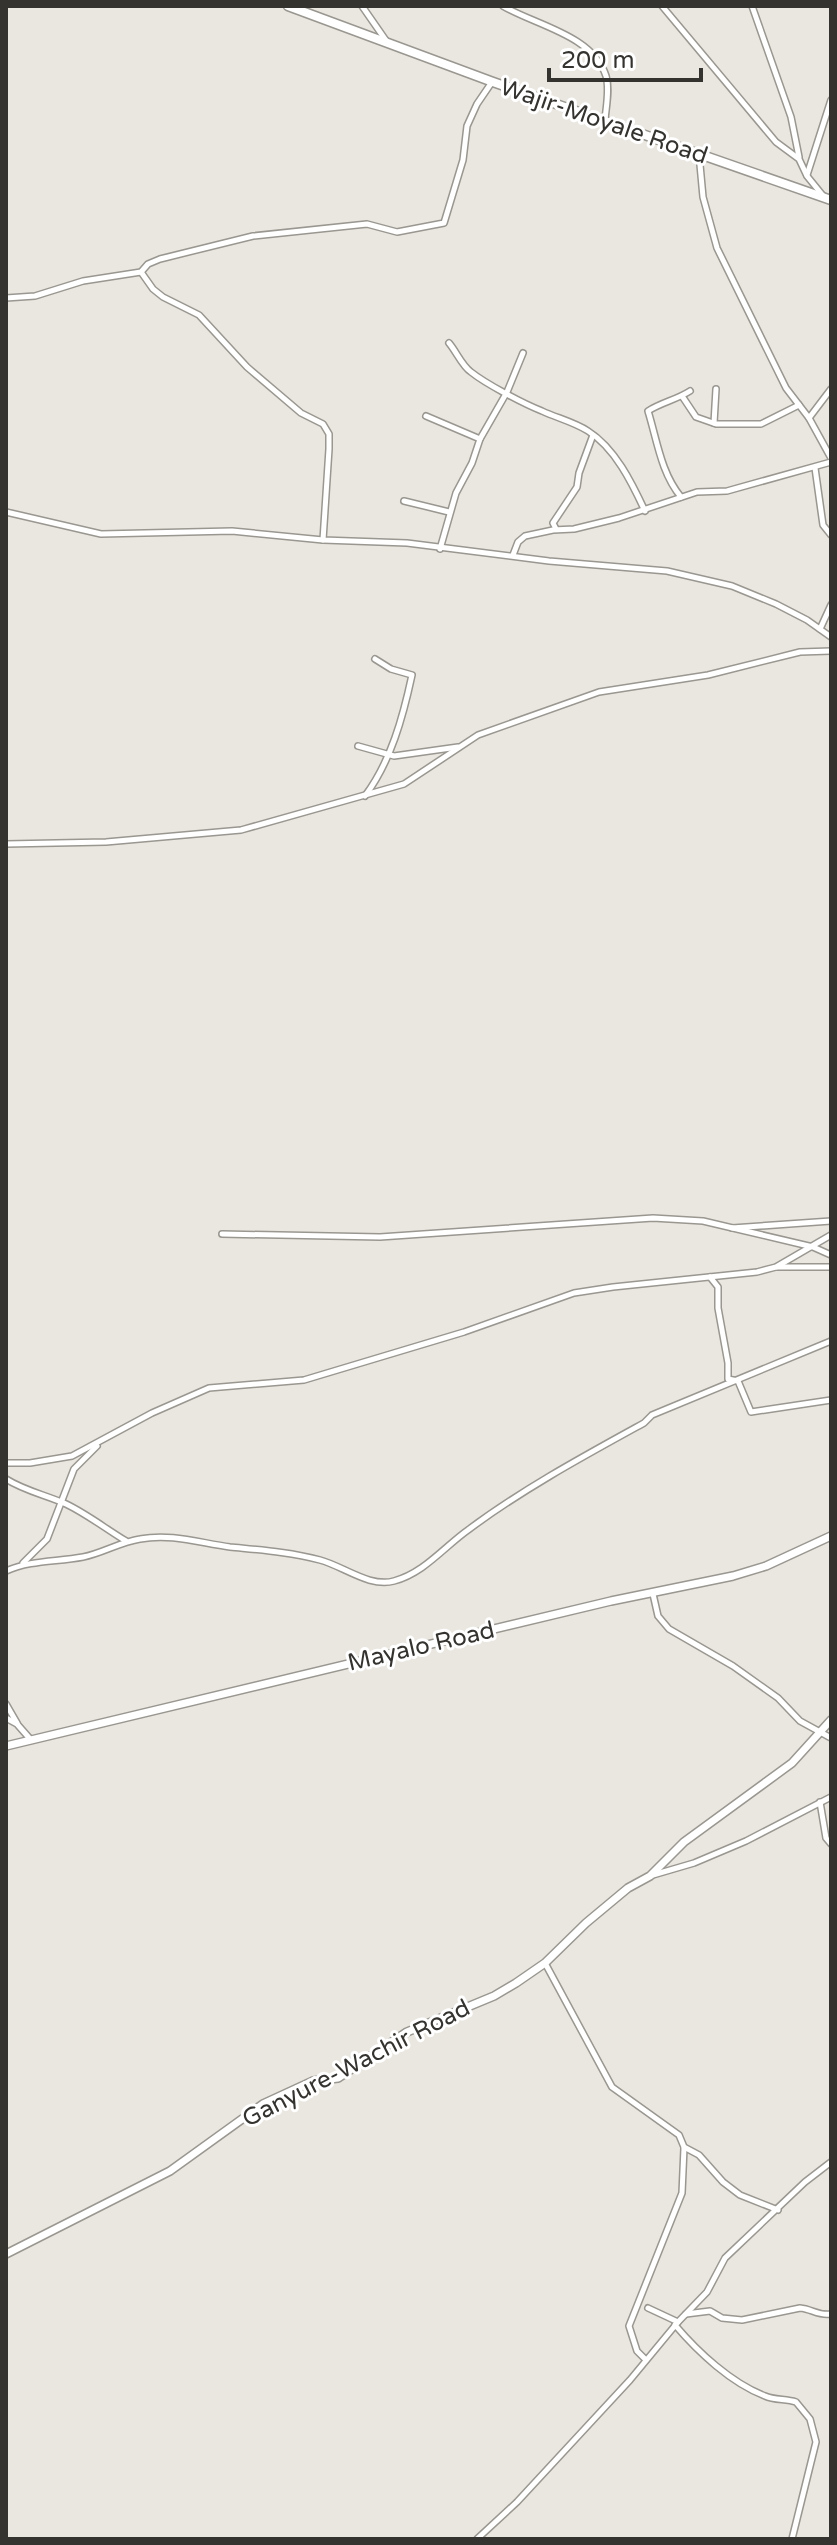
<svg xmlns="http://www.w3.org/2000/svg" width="837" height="2545" viewBox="0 0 837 2545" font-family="'Varela Round',sans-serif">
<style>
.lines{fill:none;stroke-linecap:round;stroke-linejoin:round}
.minor-casing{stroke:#999790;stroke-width:8}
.tertiary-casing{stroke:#999790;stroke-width:10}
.secondary-casing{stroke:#999790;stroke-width:11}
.minor{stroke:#fff;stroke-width:5}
.tertiary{stroke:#fff;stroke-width:7}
.secondary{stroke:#fff;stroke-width:8}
.labels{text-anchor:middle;stroke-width:6;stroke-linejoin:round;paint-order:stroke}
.street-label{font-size:24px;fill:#343330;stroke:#fff}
</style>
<rect width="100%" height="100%" fill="#eae7e0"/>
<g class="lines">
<defs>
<g id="minor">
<path d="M362,6L387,42"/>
<path d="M503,6C535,25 593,35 606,76C610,89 606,107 605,120"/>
<path d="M662,6L776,142L799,159L807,176L824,197"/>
<path d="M752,6L791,117L799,157"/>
<path d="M699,154L703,197L717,248L786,388L809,418L831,458"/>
<path d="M807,175L831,100"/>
<path d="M141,272L153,289L163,297L199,315L247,367L301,413L323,424L329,434V449L323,540"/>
<path d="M6,298L35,296L83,281L141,272L148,264L160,259L253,236L367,224L397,232L444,223L463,160L467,126L477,104L492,82"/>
<path d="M449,343C456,351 462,366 471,372C486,384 524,404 542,411C557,418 574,422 588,431C615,448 632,483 645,511"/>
<path d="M682,396L696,417L716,424H761L799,405"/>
<path d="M426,416L480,439"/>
<path d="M809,418L831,389"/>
<path d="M714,423L716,389"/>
<path d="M815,468L823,525L831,535"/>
<path d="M681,497C661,473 657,440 648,411C662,402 676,400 690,391"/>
<path d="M404,501L449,512"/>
<path d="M6,512L101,534L232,531L323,540L407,543L549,561L667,571L732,586L776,604L807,620L831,637"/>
<path d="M556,529L553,523L577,487L579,473L593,435"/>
<path d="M440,549L456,493L472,463L480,439L507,392L523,353"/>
<path d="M513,555L518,542L525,536L553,530L574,529L619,518L697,492L727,491L831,462"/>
<path d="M820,629L831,605"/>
<path d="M358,746L394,756L458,747"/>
<path d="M365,796C391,761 403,717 412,675L391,669L375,659"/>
<path d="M6,844L106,842L241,830L404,784L478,735L599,692L708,675L800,652L831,651"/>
<path d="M732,1228L831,1221"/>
<path d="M222,1234L380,1237L653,1218L703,1221L813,1247L831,1255"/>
<path d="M777,1267H831"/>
<path d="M710,1277L718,1287V1308L728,1363V1379L738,1381L751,1412L831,1400"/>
<path d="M6,1463H30L72,1456L152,1413L209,1388L304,1380L464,1332L574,1293L613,1287L757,1272L776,1267L831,1235"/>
<path d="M6,1479C25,1491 46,1495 66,1504C87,1514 106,1529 126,1541"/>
<path d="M23,1563L47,1539L74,1469L97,1446"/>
<path d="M6,1571C31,1560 56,1562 83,1557C103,1553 120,1542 140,1539C171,1533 200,1543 230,1547C260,1550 290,1552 320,1560C343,1566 370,1588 394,1581C424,1573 444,1547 468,1530C523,1489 584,1456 644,1423L652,1415L831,1341"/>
<path d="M653,1594L658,1616L669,1629L733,1666L778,1698L800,1721L831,1738"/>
<path d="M6,1704L17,1723"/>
<path d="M6,1718L17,1724L31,1740"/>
<path d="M820,1802L826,1838L831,1844"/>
<path d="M653,1875L694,1863L746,1841L831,1797"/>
<path d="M545,1963L612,2087L679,2135L684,2147L699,2155L723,2182L740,2195L778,2210"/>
<path d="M648,2308L678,2322"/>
<path d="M686,2314L710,2311L722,2318L742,2320L800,2308C812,2309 818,2316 831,2314"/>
<path d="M675,2325C698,2352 731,2383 765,2396C774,2400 786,2399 796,2402L810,2419L816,2442L792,2539"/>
<path d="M646,2360L637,2351L629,2326L682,2193L684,2148"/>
<path d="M477,2539L517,2502L630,2380L678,2322L707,2292L725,2258L805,2182L831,2162"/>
</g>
<g id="tertiary">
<path d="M6,1746L611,1601L733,1576L766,1566L831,1536"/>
<path d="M6,2254L170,2171L263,2104L313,2081L338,2078L407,2032L494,1996L516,1983L545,1963L586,1923L628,1888L650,1876L684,1842L792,1763L831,1720"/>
</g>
<path id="secondary" d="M288,6L493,82L831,200"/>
</defs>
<use href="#minor" class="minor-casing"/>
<use href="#tertiary" class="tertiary-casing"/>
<use href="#secondary" class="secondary-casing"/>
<use href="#minor" class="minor"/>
<use href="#tertiary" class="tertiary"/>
<use href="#secondary" class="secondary"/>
</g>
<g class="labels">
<g class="street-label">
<text transform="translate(604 121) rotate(19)" y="8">Wajir-Moyale Road</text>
<text transform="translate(421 1646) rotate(-13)" y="8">Mayalo Road</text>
<text transform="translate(356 2063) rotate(-27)" y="8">Ganyure-Wachir Road</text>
</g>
</g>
<rect width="837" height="2545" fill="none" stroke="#343330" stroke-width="16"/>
<path d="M549 68v12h152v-12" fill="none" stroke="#343330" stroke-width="4"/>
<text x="561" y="68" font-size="24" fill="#343330" stroke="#ffffff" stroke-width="6" paint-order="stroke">200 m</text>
</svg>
